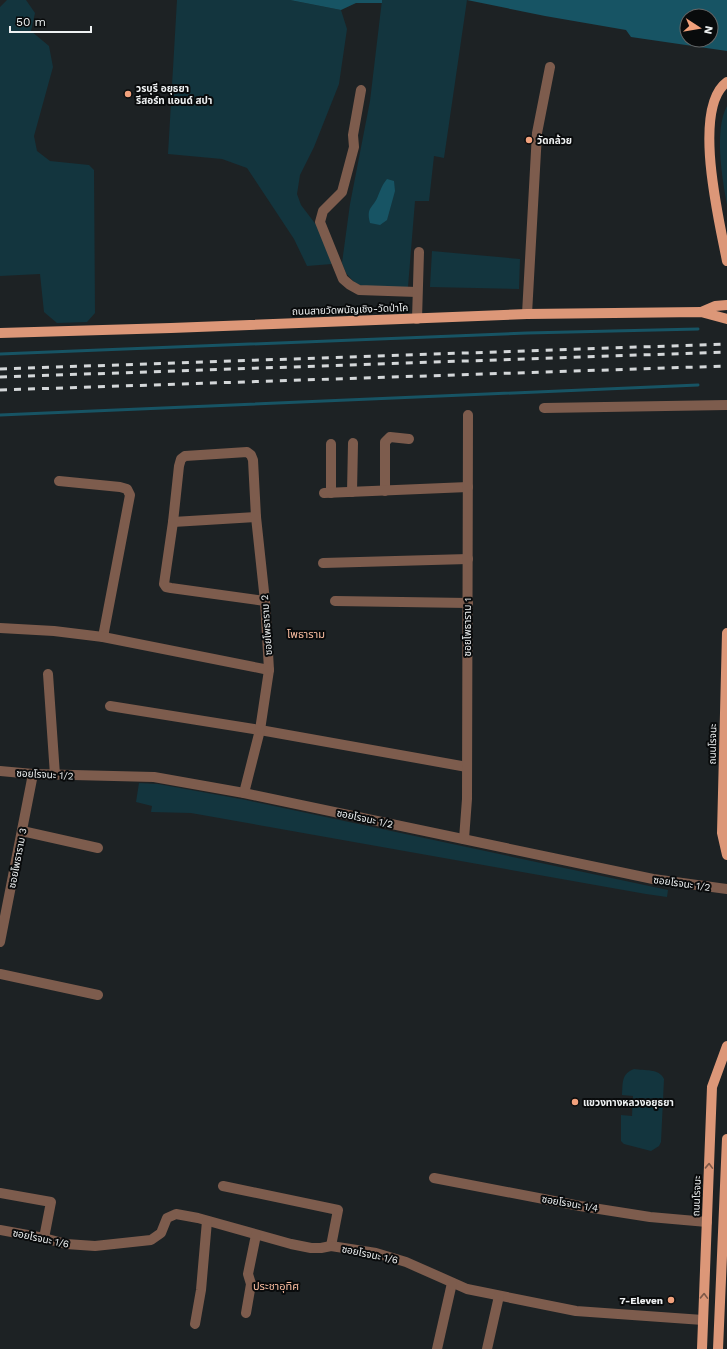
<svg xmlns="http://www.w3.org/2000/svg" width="727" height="1349" viewBox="0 0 727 1349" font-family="'Work Sans','Noto Sans Thai',sans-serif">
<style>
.green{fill:#13353e}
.water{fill:#175464;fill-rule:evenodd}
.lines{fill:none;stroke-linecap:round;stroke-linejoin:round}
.stream{stroke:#175464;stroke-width:3}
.minor{stroke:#7d5c4d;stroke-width:10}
.major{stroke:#dc9778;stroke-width:10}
.rail{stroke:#d4d7d9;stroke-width:3;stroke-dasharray:7 7;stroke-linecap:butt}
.oneway{stroke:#7d5847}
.poi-dot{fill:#f1a17c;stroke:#090b0c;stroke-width:1.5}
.labels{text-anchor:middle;stroke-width:4;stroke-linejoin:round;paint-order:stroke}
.poi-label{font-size:10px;font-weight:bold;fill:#eef1f2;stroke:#090b0c;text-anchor:start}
.street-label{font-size:10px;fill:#eef1f2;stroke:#090b0c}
.neighbourhood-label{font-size:11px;fill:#fabda1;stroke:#090b0c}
</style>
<rect width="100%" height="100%" fill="#1d2224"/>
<g class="green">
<path d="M7,0H26L35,13L31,31L49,46L53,67L34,136L37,151L50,161L89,165L94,170L95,313L87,322L57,323L44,312L40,274L0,276V7Z"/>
<path d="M177,0H290L341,10L347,29L339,84L314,147L300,175L297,194L301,205L317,226L332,264L307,266L294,239L247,168L222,159L168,154Z"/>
<path d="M382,0H467L444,158L434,156L429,201H415L408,287H365L355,283L346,273L342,263L350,204L370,101Z"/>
<path d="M727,106V205C722,178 714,130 727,106Z"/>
<path d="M432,251L520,259L519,289L430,287Z"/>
<path d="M139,783L158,784L246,800L668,890L667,897L646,894L191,813L151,812L152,806L136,802Z"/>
<path d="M634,1069C645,1071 659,1068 664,1079L661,1142L659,1146L651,1151L624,1144L621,1141V1115L632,1116L633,1096L622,1095C623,1083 621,1074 634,1069Z"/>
</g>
<g class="water">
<path d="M290,0H382V3H356L341,10Z"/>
<path d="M467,0H727V51L631,37L626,30L545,16ZM687,16H711V40H687Z"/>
<path d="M387,179L394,181L395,191L387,220L380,225L370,223C366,206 373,209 378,196C381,189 382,185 387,179Z"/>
</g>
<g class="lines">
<g class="stream">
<path d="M0,354L527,333L698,329"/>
<path d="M0,415L698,385"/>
</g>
<g class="minor">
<path d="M361,90L353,135L354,147L342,192L323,211L320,222L343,279L350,285L359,290L417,292"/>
<path d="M527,314L537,133L550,67"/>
<path d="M417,319L419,252"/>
<path d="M544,408L727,405"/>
<path d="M331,444V493"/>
<path d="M59,481L120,487L127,489L130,495L103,637"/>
<path d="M385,491V442L390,437L409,439"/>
<path d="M352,492L353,443"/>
<path d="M324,493L468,487"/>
<path d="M173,522L256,517"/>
<path d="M323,563L468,559"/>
<path d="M335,601L468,603"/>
<path d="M0,628L54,631L103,637L269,670"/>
<path d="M48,674L55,775"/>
<path d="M110,706L260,730L467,767"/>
<path d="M0,771L33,774L154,777L244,793L653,879L727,889"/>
<path d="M244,793L260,730L269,670L265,601L256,517L253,460L251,455L247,452L185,456L181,459L179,466L173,522L164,584L166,587L171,588L265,601"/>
<path d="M22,831L98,848"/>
<path d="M464,839L467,799L468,415"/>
<path d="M0,942L33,774"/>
<path d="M0,974L98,995"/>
<path d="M434,1178L580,1206L650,1217L707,1222"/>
<path d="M223,1186L338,1210L331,1246"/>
<path d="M0,1193L51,1202L44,1238"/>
<path d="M0,1230L44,1238L66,1244L95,1246L151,1240L161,1233L167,1218L176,1214L198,1218L291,1244L311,1248H321L331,1246L376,1253L406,1262L467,1289L576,1311L703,1320"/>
<path d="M246,1313L251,1284L248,1274L256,1235"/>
<path d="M195,1324L201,1290L207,1221"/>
<path d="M437,1349L452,1283"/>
<path d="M487,1349L499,1296"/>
</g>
<g class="major">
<path d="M727,82C691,108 720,224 727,261"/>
<path d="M701,312L715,306L727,305"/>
<path d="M0,333L171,328L527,314L701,312L727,319"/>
<path d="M727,633L722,833L727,855"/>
<path d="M702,1349L712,1087L727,1046"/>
<path d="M718,1349L727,1139"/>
</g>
<g class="rail">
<path d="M0,369L727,344"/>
<path d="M0,377L727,352"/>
<path d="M0,390L727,366"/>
</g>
</g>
<defs><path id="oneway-chevron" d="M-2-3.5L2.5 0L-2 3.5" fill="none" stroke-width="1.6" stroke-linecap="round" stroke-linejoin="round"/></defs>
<g class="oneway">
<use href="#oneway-chevron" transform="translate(709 1166) rotate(-88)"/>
<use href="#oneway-chevron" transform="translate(704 1296) rotate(-88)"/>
</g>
<g class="poi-dot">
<circle cx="128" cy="94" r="4"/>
<circle cx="529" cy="140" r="4"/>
<circle cx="575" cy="1102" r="4"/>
<circle cx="671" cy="1300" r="4"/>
</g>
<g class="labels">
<g class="poi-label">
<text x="136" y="92">วรบุรี อยุธยา<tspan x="136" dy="12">รีสอร์ท แอนด์ สปา</tspan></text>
<text x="537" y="144">วัดกล้วย</text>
<text x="583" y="1106">แขวงทางหลวงอยุธยา</text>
<text x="663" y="1304" text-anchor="end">7-Eleven</text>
</g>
<g class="street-label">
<text transform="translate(350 309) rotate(-2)" y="4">ถนนสายวัดพนัญเชิง-วัดป่าโค</text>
<text transform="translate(266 625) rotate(-94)" y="4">ซอยโพธาราม 2</text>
<text transform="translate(467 627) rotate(-90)" y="4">ซอยโพธาราม 1</text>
<text transform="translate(712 744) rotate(-89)" y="4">ถนนโรจนะ</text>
<text transform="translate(45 774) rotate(3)" y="4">ซอยโรจนะ 1/2</text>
<text transform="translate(365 818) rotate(12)" y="4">ซอยโรจนะ 1/2</text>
<text transform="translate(17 858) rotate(-79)" y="4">ซอยโพธาราม 3</text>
<text transform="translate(682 883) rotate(8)" y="4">ซอยโรจนะ 1/2</text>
<text transform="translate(696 1196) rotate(-88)" y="4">ถนนโรจนะ</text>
<text transform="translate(570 1203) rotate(10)" y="4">ซอยโรจนะ 1/4</text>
<text transform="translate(41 1238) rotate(12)" y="4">ซอยโรจนะ 1/6</text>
<text transform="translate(370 1254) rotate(12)" y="4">ซอยโรจนะ 1/6</text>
</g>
<g class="neighbourhood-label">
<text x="306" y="638">โพธาราม</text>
<text x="276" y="1290">ประชาอุทิศ</text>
</g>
</g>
<g transform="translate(699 28) rotate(102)"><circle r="19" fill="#090b0c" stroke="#656768"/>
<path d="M0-3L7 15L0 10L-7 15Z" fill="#f1a17c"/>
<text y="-6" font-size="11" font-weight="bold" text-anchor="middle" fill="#eef1f2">N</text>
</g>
<path d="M10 26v6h81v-6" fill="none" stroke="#eef1f2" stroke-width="2"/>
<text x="16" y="26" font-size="12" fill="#eef1f2" stroke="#090b0c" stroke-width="3" paint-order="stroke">50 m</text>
</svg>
